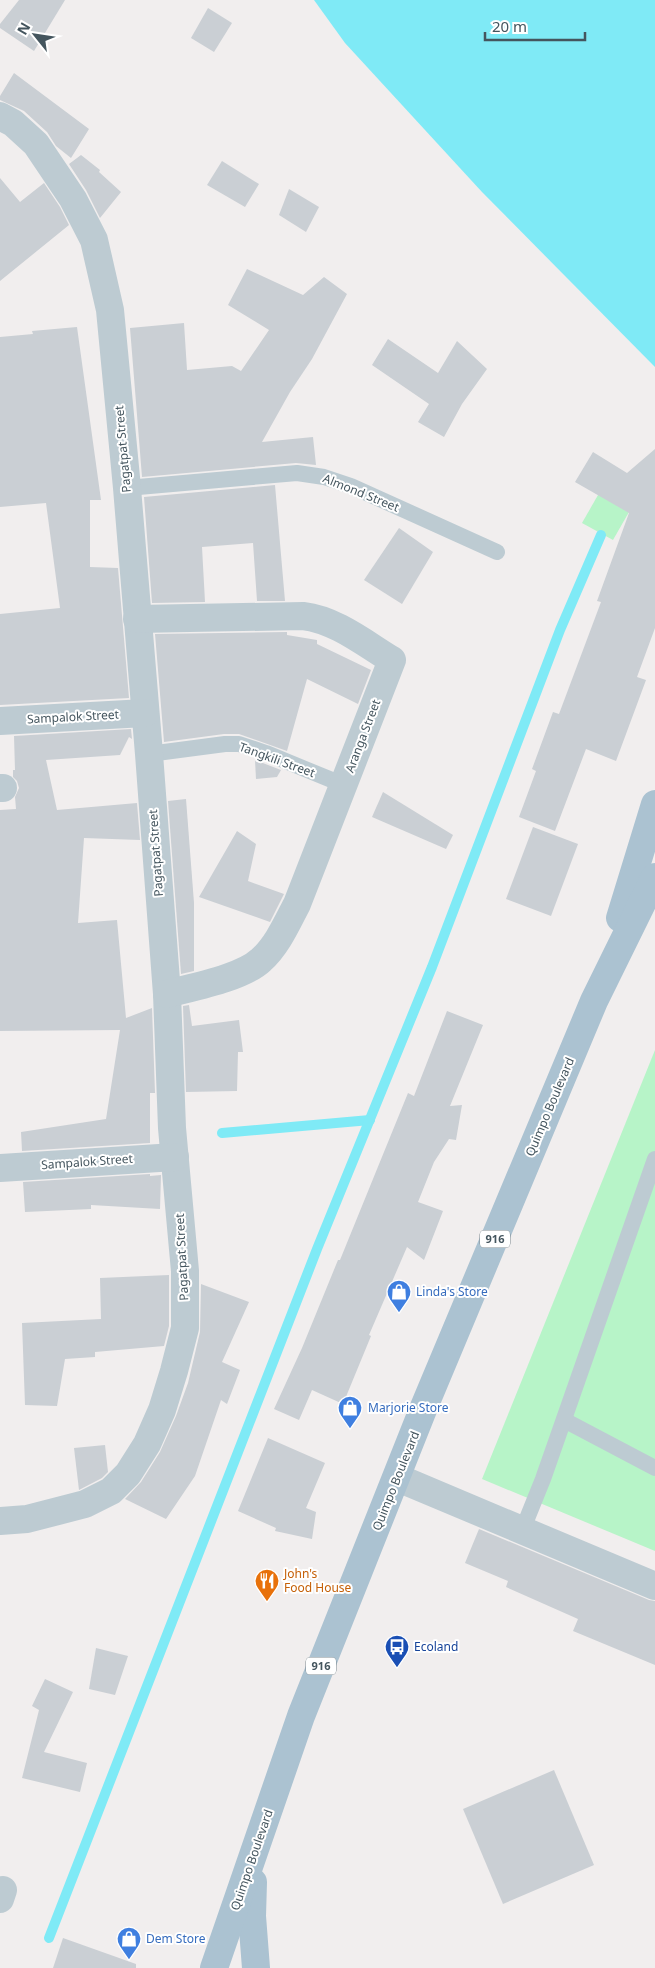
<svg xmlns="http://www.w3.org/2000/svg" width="655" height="1968" viewBox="0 0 655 1968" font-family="'Noto Sans',sans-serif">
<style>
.green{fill:#b7f4c8}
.water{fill:#7feaf6}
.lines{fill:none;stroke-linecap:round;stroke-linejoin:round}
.stream{stroke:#7feaf6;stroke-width:10}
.building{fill:#cacfd4}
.service{stroke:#bdcbd2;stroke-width:16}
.minor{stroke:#bdcbd2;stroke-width:28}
.primary{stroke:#abc2d1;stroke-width:28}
.labels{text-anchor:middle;stroke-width:4;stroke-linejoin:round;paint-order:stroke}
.shield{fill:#fff;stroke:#7c888e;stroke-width:1}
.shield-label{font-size:11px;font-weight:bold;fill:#44555e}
.street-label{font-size:12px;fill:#44555e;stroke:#fff}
.shop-label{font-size:12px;fill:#366cbe;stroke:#fff;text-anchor:start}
.food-label{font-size:12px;fill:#c56008;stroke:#fff;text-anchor:start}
.transit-label{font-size:12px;fill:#164399;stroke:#fff;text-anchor:start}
</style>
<rect width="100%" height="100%" fill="#f1eeee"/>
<g class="green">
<path d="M606,481L637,498L613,540L582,523Z"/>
<path d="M655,1050V1551L482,1479Z"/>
</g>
<path class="water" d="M314,0H655V367L482,192L345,43Z"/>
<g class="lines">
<g class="stream">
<path d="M222,1133L370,1120"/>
<path d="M49,1938L317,1249L432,967L560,630L601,535"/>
</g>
</g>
<g class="building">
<path d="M19,0H65L34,51L0,28V24Z"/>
<path d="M208,8L232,23L214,52L191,38Z"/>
<path d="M14,73L89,129L71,158L56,146L47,132L24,111L0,100V96Z"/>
<path d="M81,155L100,170L99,172L121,192L100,218L86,190L69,164Z"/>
<path d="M222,161L259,184L245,207L207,185Z"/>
<path d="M0,178L20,202L44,183L60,207L69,225L0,281Z"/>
<path d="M289,189L319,207L306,232L279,215Z"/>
<path d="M247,269L303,295L324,277L347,294L312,359L290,392L262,442L313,437L316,465L296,463L142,477L130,328L184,323L187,370L232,366L241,371L269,330L228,305Z"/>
<path d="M77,327L101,500H90V567L118,568L129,698L0,705V614L60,608L46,503L0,507V337L33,334L32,331Z"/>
<path d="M388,339L438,373L457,341L487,369L462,404L444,437L418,422L429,404L372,365Z"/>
<path d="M655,449V628L637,677L646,680L616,761L586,749L555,831L519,817L536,771L532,769L553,712L559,714L601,602L597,601L629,513L575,482L593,452L627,473Z"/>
<path d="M275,485L285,601H257L253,543L202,547L205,602L152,603L144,497Z"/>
<path d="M399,528L433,552L402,604L364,580Z"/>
<path d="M287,632V635L317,640V644L371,670L358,704L307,679L287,751L239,734H224L164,742L155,634Z"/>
<path d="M131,729L132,739L129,737L120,755L46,760L57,810L137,803L140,840L84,838L78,923L117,920L126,1018L152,1008L155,1093H150V1143L22,1151L21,1132L106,1119L120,1030L0,1031V810L16,809L15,797L19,788L17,781L13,777V770H15L14,736Z"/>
<path d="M255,760L281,770L277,777L256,779Z"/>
<path d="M383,792L453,835L446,849L372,817Z"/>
<path d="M186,799L194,903V971L181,974L168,801Z"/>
<path d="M533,827L578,844L551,916L506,899Z"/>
<path d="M237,831L256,844L248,881L284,894L270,922L199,897Z"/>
<path d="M189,1005L192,1026L239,1020L243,1052H238L237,1091L186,1092L183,1006Z"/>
<path d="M447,1011L483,1025L450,1106L462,1105L456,1140L449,1139L434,1162L418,1202L443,1211L424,1260L407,1247L369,1335L371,1336L343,1404L312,1390L299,1420L274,1409L302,1348L338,1260H340L408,1093L414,1096Z"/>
<path d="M150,1174V1176L161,1175L160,1209L91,1205V1209L25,1212L23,1182Z"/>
<path d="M169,1275V1326L164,1346L95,1352V1357L65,1359L57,1406L25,1405L22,1323L101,1319L100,1278Z"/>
<path d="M201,1284L249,1302L222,1362L240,1370L227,1404L221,1400L195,1476L166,1519L125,1499L141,1482L160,1452L176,1416L188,1383L200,1332Z"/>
<path d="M268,1438L325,1463L306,1508L316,1512L312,1539L275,1531L276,1528L238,1511Z"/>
<path d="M105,1445L108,1472L102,1478L79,1490L74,1448Z"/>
<path d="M479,1529L649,1600L655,1601V1665L573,1631L578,1619L506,1587L508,1581L465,1563Z"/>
<path d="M96,1648L128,1656L115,1695L89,1689Z"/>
<path d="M45,1679L73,1692L44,1752L87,1763L80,1792L22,1778L39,1710L32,1706Z"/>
<path d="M554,1770L594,1865L503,1904L463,1809Z"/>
<path d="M63,1938L136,1964V1968H53Z"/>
</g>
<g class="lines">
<g class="service">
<path d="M127,488L297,473L324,477L351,486L497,552"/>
<path d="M149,754L225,744H239L266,753L344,785"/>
<path d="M564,1420L655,1468"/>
<path d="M522,1531L543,1479L655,1159"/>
</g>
<g class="minor">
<path d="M0,116L13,123L36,144L73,199L94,240L110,310L127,488L149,754L167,994L172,1128L185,1271V1328L174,1371L162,1410L147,1444L128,1474L111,1491L85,1504L27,1519L0,1521"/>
<path d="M137,619L303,616C336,620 364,643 392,660L297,904C287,923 277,946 261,960C242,978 193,987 167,994"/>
<path d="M0,721L145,713"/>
<path d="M0,788H3"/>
<path d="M0,1168L175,1157"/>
<path d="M398,1478L655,1586"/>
<path d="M0,1899L3,1890"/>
</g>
<g class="primary">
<path d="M620,918L655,804"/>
<path d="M253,1882L252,1916L256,1968"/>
<path d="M214,1968L301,1716L424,1407L594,1001L655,877"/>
</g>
</g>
<defs>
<symbol id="shop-pin" viewBox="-11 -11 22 30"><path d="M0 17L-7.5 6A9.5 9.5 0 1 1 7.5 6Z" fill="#3f7fe0" stroke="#fff"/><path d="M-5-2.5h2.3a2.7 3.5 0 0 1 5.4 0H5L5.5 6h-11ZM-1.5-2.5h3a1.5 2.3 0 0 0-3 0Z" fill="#fff"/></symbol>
<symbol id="restaurant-pin" viewBox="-11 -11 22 30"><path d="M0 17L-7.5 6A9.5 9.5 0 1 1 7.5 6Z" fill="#e8710a" stroke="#fff"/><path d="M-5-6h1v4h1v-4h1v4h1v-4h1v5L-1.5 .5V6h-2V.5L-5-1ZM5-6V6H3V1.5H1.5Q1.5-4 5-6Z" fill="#fff"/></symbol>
<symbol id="bus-pin" viewBox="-11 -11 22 30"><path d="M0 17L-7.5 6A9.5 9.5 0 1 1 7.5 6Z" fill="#1a4fb4" stroke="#fff"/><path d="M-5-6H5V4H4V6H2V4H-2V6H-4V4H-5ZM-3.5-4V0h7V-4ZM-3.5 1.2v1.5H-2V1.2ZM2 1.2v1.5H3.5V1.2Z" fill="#fff"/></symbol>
</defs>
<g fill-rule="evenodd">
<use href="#shop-pin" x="385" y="1278" width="28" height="38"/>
<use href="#shop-pin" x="336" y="1394" width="28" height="38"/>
<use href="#restaurant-pin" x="253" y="1567" width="28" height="38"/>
<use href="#bus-pin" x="383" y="1633" width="28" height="38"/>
<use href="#shop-pin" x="115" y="1925" width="28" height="38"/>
</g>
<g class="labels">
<g class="shield">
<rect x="480" y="1230.5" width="30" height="17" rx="4"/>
<rect x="306" y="1657.5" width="30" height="17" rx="4"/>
</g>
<g class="shield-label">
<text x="495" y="1243">916</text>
<text x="321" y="1670">916</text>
</g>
<g class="street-label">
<text transform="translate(123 449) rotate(-95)" y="4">Pagatpat Street</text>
<text transform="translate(361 493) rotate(22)" y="4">Almond Street</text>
<text transform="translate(73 717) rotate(-3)" y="4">Sampalok Street</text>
<text transform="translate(363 736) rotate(-69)" y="4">Aranga Street</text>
<text transform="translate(277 760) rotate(20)" y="4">Tangkili Street</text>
<text transform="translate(156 853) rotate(-94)" y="4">Pagatpat Street</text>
<text transform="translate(550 1107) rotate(-67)" y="4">Quimpo Boulevard</text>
<text transform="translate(87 1162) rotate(-4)" y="4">Sampalok Street</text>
<text transform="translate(182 1257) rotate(-93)" y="4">Pagatpat Street</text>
<text transform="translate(396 1481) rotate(-68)" y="4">Quimpo Boulevard</text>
<text transform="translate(252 1860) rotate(-71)" y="4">Quimpo Boulevard</text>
</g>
<g class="shop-label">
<text x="416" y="1296">Linda's Store</text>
<text x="368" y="1412">Marjorie Store</text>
<text x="146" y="1943">Dem Store</text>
</g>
<g class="food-label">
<text x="284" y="1578">John's<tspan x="284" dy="14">Food House</tspan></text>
</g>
<g class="transit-label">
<text x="414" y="1651">Ecoland</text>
</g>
</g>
<g transform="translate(35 35) rotate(300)" stroke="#ffffff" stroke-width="4" paint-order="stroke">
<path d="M0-4L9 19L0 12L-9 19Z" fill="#44555e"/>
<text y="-8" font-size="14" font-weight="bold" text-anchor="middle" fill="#44555e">N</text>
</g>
<path d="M485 32v8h100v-8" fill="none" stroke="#44555e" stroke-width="2.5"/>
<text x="492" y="32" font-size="15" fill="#44555e" stroke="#ffffff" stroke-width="4" paint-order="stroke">20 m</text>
</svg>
